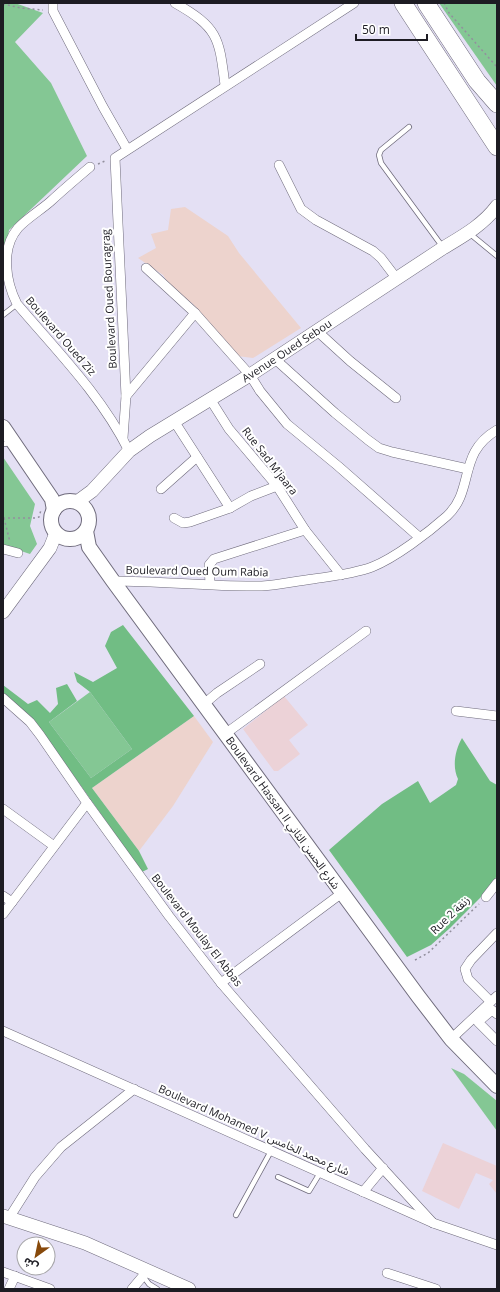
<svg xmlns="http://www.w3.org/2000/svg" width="500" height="1292" viewBox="0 0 500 1292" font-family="'Open Sans','Noto Sans Arabic',sans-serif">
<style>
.education{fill:#edd3cd}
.medical{fill:#ecd2d7}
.green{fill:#84c794}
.forest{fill:#71bd84}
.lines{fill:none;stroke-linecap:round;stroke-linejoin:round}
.lane-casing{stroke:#6f6b7c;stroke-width:6}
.street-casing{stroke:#6f6b7c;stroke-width:10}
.secondary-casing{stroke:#6f6b7c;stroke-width:14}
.primary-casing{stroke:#6f6b7c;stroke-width:16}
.highway-casing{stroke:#6f6b7c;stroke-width:18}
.path{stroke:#928f9d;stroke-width:1.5;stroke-dasharray:2 3;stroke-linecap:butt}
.lane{stroke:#fff;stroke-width:4.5}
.street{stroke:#fff;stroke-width:9}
.secondary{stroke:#fff;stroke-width:13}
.primary{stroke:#fff;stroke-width:14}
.highway{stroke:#fff;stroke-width:17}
.labels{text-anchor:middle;stroke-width:4;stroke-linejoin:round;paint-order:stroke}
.street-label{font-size:11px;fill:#1d1c23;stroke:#fff}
</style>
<rect width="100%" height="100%" fill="#e4e0f4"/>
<g class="education">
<path d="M185,207L228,236L239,253L301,328L253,358L237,356L192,303L176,295L163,275L138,258L156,248L151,234L168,230L171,209Z"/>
<path d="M194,716L213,742L173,806L139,851L92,788Z"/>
</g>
<g class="medical">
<path d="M284,696L308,725L289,740L300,754L278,771H274L243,729Z"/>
<path d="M443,1143L497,1166V1194L489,1184L493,1180L476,1173L459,1209L422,1191Z"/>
</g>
<g class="green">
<path d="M3,3H15L43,13L15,42L51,83L87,156L9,230L5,259L3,308Z"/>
<path d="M439,3H497V86Z"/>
<path d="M3,457L35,504L30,526L37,544L30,554L3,545Z"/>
<path d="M90,692L132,749L91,778L49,722Z"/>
<path d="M451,1068L464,1074L497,1101V1131Z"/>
</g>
<g class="forest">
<path d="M123,625L194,716L92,788L139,851L148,869L142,872L35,721L3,693V685L28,704L37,700L50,713L58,704L56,688L67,684L77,701L49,722L91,778L132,749L90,692L77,682L74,672L93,682L117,668L105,646L111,632Z"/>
<path d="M462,738L490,781L497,785V876L483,895L450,928L431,945L407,957L329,850L382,804L418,781L430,803L456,785L458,779C452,767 455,750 462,738Z"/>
</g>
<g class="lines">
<defs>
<g id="lane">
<path d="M409,127L381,150L379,155L381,163L442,246"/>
<path d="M469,233L497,256"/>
<path d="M3,315L17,304"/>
<path d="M3,444L12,443"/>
<path d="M278,1177L309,1191L320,1173"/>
<path d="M236,1215L271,1151"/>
<path d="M143,1276L149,1284L157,1289"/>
</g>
<g id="street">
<path d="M53,3V11L103,107L127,149"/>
<path d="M175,3C219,28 219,38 225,85"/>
<path d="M279,165L301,209L316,220L373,251L381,258L397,279"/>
<path d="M90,167C77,178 64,189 51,201C41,210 27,218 18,228C0,249 6,282 17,304C57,351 101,395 129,451"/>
<path d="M146,268L195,313L250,375L260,391L287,424L338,466L419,537"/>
<path d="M316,330L350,361L396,398"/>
<path d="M275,359L335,413L368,440L379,448L392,452L468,469"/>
<path d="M126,396L195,313"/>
<path d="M210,399L229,429L277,486L305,530L341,575"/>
<path d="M174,421L230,508"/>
<path d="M123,438L126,396L115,158L354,3"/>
<path d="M161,489L197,457"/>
<path d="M174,518L183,523L190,522L230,508L251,496L277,486"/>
<path d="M3,549L18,553"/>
<path d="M113,581C163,581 212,587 262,586C279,585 296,581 313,579C333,576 353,574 372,567C395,558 429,532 447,516C475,490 457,453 497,430"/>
<path d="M210,584L209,565L214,559L305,530"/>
<path d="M3,698L30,722L40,735L87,803L169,916L221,983L365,1149L433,1223"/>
<path d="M204,704L217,693L260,664"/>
<path d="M456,711L497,716"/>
<path d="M225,734L366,631"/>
<path d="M3,809L54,846"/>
<path d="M3,896L12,902"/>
<path d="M486,897L497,883"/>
<path d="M3,914L87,803"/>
<path d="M221,983L342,893"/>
<path d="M490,1001L468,979L465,969L471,960L497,933"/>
<path d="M497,1014L492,1010L478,1022L497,1041"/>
<path d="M3,1031L433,1223L497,1245"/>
<path d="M451,1039L497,996"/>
<path d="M363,1192L383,1168"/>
<path d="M9,1218L35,1177L61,1147L134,1089"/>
<path d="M3,1272L50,1289"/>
<path d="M387,1273L436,1289"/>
<path d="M9,1289L15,1276"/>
<path d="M132,1289L143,1276L144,1269"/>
</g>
<g id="secondary">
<path id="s1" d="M77,502L92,491L129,451L150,436L250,375L443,248C463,236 483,225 497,206"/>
<path d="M3,612L50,548L56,533"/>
<path d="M3,1216L85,1243L189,1289"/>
</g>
<g id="primary">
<path d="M3,427L52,499L54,510"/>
<circle cx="70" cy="520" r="19"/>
<path d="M86,531L89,547L113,581L418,996L451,1039L497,1086"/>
</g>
<g id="highway">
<path d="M403,3L497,147"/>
<path d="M426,3L477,81L497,104"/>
</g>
</defs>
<use href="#lane" class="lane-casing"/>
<use href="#street" class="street-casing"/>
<use href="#secondary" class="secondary-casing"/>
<use href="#primary" class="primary-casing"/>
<use href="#highway" class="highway-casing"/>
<g class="path">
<path d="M444,3L449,13L497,67"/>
<path d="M3,4L21,8L43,10"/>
<path d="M98,164L105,161"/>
<path d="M3,518H36L39,517L41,510"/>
<path d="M4,518L10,542"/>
<path d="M415,960L428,953L479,904"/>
</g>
<use href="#lane" class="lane"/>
<use href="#street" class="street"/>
<use href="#secondary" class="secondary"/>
<use href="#primary" class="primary"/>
<use href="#highway" class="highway"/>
</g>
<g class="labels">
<g class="street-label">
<text transform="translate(109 299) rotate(-93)" y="4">Boulevard Oued Bouragrag</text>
<text transform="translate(61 336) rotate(49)" y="4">Boulevard Oued Ziz</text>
<text dy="4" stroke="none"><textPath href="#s1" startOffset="260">Avenue Oued Sebou</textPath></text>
<text transform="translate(270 461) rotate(52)" y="4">Rue Sad M'jaara</text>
<text transform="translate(197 571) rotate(1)" y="4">Boulevard Oued Oum Rabia</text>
<text transform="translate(283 813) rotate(54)" y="4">Boulevard Hassan II شارع الحسن الثاني</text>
<text transform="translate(450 915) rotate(-44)" y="4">Rue 2 زنقة</text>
<text transform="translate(197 930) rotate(52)" y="4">Boulevard Moulay El Abbas</text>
<text transform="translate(254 1130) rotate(24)" y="4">Boulevard Mohamed V شارع محمد الخامس</text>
</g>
</g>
<rect width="500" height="1292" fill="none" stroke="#1d1c23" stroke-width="8"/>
<g transform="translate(36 1256) rotate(213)"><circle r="19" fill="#ffffff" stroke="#a5a4a7"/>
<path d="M0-3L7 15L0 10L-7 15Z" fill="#87490b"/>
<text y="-6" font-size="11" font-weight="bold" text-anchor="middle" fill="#1d1c23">ش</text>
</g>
<path d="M356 34v6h71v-6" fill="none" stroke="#1d1c23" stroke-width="2"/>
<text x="362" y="34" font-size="12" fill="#1d1c23" stroke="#ffffff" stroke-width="3" paint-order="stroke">50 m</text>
</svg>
